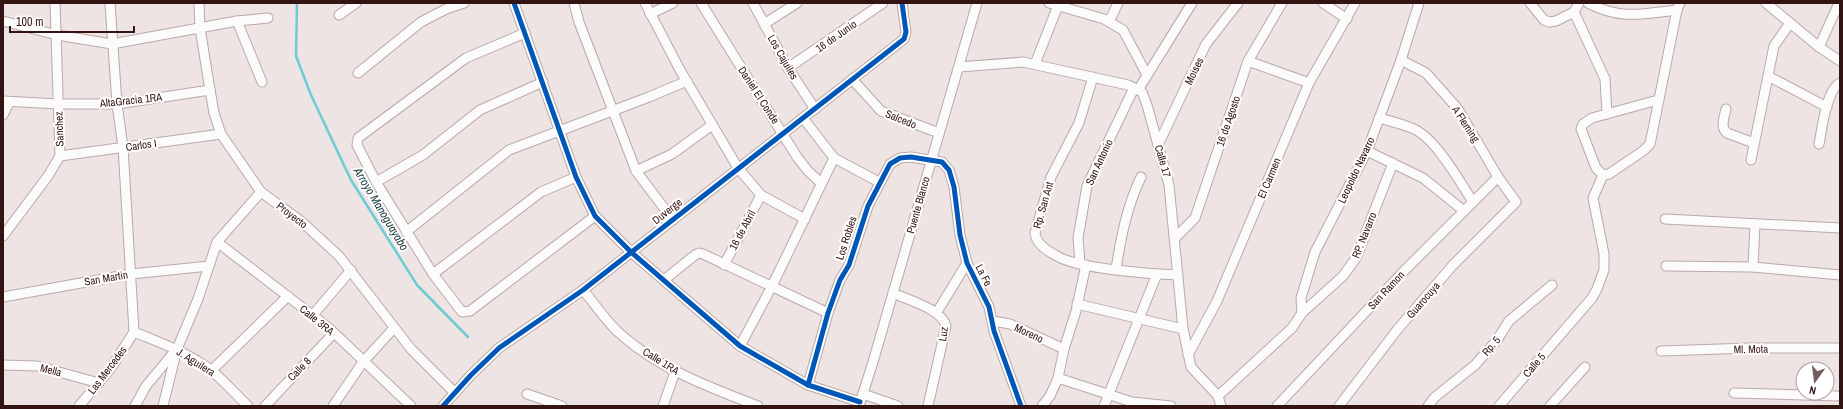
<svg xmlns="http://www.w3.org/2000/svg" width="1843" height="409" viewBox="0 0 1843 409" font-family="'Archivo Narrow',sans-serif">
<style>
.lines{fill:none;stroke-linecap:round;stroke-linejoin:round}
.stream{stroke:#6cccd3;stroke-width:2.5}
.minor-casing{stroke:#bba8a7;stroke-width:11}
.minor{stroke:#fcfbfb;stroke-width:9}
.cycleway-casing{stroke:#fff;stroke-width:8}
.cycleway{stroke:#0057b8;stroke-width:5}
.labels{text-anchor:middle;stroke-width:4;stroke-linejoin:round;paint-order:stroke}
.street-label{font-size:11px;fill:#341413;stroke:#fff}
.water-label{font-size:12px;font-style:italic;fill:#264346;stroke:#fff}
</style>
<rect width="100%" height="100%" fill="#eee4e4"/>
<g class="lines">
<path class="stream" d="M297,3L296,56L311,95L351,180L417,285L468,337"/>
<defs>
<g id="minor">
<path d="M110,3L117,104L123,147L134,332"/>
<path d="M199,3L200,28L210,90L214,113L221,134L261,192L302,222L339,256L411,349L455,393"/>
<path d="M514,3L576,177L595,216L631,252L740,346L808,385L860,402"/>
<path d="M574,3L579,22L636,171L673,220"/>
<path d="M645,3L680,70L738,168L761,195L805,219"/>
<path d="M701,3L797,157L808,171L821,183"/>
<path d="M753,3L788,68L815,109"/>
<path d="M1049,3L1104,19L1123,30L1147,75"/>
<path d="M1323,3L1347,19"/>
<path d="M1530,3L1544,20L1549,22L1556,21L1574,12L1579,3"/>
<path d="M1588,3C1621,20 1641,14 1677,10"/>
<path d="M1766,3L1819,47L1840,61"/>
<path d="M1574,12L1605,79L1607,114"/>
<path d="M650,14L673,3"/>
<path d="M339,15L356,3"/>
<path d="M3,21L57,35L112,44L237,21L268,18"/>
<path d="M237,21L262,82"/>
<path d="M1109,22L1118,3"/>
<path d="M764,24L797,3"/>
<path d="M525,33L466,58L358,138L357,145L376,182L423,155L480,110L543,82"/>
<path d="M1819,47L1839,3"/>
<path d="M1248,61L1309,83"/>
<path d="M1035,64L1059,3"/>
<path d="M959,67L1023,62L1128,85L1142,92L1147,105L1169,185L1183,329L1191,367L1218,396L1221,406"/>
<path d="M788,68L883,3"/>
<path d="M358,73L421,22L446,9L464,3"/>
<path d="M1768,76L1827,107"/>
<path d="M1093,77L1079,123L1051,177L1035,233C1036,244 1047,251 1057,256C1078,269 1152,274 1178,275"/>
<path d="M852,79L881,111L939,133"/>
<path d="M1138,90L1192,3"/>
<path d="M1658,100L1592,118L1583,124L1581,129L1596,168L1603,175L1609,174L1643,151L1650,144L1677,10L1680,3"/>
<path d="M3,101L59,104H117L210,90"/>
<path d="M1726,109C1724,118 1720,127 1727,133L1754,143"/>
<path d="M3,115L9,103"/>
<path d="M803,118L834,158L879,182"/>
<path d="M1379,118C1390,121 1403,124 1414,129C1436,139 1460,182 1473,202"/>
<path d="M1819,144C1822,129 1826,91 1840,83"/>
<path d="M1158,145L1206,44L1238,3"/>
<path d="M1367,151L1423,178L1464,211"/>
<path d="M60,156L221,134"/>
<path d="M1751,160L1774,46L1790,23"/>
<path d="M636,171L672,154L712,125"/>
<path d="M376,182L433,274L462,312L470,311L595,216"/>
<path d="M1665,219L1840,228"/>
<path d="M406,232L509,150L649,97L687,81"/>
<path d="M3,236L48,176L60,156L55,3"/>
<path d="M1175,238L1195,218L1248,61L1282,3"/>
<path d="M217,242L329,328L411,406"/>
<path d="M1080,263L1078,238L1087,186L1134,88"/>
<path d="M724,265L761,195"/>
<path d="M1666,266L1753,267L1840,275"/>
<path d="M1753,267L1755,224"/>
<path d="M1116,269C1121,237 1127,206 1141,177"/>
<path d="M433,274L541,192L576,177"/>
<path d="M664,280L695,255L699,253L703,254L828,313"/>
<path d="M583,290C594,303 604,318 616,330C655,367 708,387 758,406"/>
<path d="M893,293C908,300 942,309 946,326L928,406"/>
<path d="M3,297L131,274L209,266"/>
<path d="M1077,304L1183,329"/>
<path d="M937,312L967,263"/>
<path d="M1302,313L1301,298L1315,252L1367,151L1401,60L1419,3"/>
<path d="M312,316L351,270"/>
<path d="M993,321L1010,324L1064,349"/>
<path d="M134,332C156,341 179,349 199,362C218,373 232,391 248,406"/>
<path d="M740,346L772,286L834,158"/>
<path d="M1661,351L1750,348H1840"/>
<path d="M1188,355L1217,301L1309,83L1355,3"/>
<path d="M3,365L37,366L99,383"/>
<path d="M211,371L288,296"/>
<path d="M1058,378L1132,402L1171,406"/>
<path d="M808,385L828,313L840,280L849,265L868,206L890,164L900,158L911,157L942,162L949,170L954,187L960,235L967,263L989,307L994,331L1021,406"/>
<path d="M1734,393L1837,396"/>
<path d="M527,394L562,406"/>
<path d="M863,394L898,406"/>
<path d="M1218,396L1292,328L1302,313L1343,276L1356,258L1393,163"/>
<path d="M79,406L111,368L134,332"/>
<path d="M135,406L146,386L175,351"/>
<path d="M163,406L177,349L198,299L217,242L261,192"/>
<path d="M265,406L334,333"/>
<path d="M333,406L363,362L394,328"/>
<path d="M443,406L471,375L499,348L583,290L904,39L906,32L902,3"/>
<path d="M663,406L675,372"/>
<path d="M859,406L873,362L977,3"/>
<path d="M1042,406L1050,396L1058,378L1064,349L1076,311L1086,265"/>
<path d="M1104,406L1157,274"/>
<path d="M1277,406L1404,271L1498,177"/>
<path d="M1339,406L1397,330L1453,265L1516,202L1498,177L1458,109L1426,73L1401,60"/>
<path d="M1428,406L1435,397L1475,365L1497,340L1509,321L1552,285"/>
<path d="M1499,406L1592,298L1597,289L1604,270V254L1593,198L1603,175"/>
<path d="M1550,406L1585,367"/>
</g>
</defs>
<use href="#minor" class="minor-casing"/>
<use href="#minor" class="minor"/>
<defs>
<g id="cycleway">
<path d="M514,3L576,177L595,216L631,252L740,346L808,385L860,402"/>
<path d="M808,385L828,313L840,280L849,265L868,206L890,164L900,158L911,157L942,162L949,170L954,187L960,235L967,263L989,307L994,331L1021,406"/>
<path d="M443,406L471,375L499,348L583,290L904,39L906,32L902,3"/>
</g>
</defs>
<use href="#cycleway" class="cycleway-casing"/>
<use href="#cycleway" class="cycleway"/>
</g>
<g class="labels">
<g class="street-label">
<text transform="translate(836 36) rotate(-35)" y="4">16 de Junio</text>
<text transform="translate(783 57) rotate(60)" y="4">Los Cajuiles</text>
<text transform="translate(1194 71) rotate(-64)" y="4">Moises</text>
<text transform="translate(759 95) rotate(57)" y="4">Daniel El Conde</text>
<text transform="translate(131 100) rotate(-6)" y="4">AltaGracia 1RA</text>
<text transform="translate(901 119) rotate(22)" y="4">Salcedo</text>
<text transform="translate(1228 121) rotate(-71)" y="4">16 de Agosto</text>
<text transform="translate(1466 124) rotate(57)" y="4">A Fleming</text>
<text transform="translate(59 129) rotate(-92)" y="4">Sanchez</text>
<text transform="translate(141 145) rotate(-8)" y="4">Carlos I</text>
<text transform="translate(1163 161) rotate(74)" y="4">Calle 17</text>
<text transform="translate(1099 162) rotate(-65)" y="4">San Antonio</text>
<text transform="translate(1356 170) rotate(-65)" y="4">Leopoldo Navarro</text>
<text transform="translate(1269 178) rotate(-67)" y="4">El Carmen</text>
<text transform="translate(918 205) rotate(-74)" y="4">Puente Blanco</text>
<text transform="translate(1043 205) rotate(-74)" y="4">Rp. San Ant</text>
<text transform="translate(667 211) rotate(-38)" y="4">Duverge</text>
<text transform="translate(292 215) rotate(37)" y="4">Proyecto</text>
<text transform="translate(742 230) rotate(-62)" y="4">16 de Abril</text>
<text transform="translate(1364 235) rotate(-68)" y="4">RP. Navarro</text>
<text transform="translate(846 238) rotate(-72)" y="4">Los Robles</text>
<text transform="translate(984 275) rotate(63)" y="4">La Fe</text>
<text transform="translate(106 278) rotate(-10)" y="4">San Martin</text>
<text transform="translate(1386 290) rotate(-47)" y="4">San Ramon</text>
<text transform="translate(1423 300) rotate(-49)" y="4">Guarocuya</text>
<text transform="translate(317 320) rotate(39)" y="4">Calle 3RA</text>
<text transform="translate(1029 333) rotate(25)" y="4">Moreno</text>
<text transform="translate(943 334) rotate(-82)" y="4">Luz</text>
<text transform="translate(1491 346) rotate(-50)" y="4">Rp. 5</text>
<text transform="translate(1751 349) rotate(-1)" y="4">Ml. Mota</text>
<text transform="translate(661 361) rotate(32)" y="4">Calle 1RA</text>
<text transform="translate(196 362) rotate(32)" y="4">J. Aguilera</text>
<text transform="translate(1534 365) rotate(-50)" y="4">Calle 5</text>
<text transform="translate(299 369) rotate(-46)" y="4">Calle 8</text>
<text transform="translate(51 370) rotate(14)" y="4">Mella</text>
<text transform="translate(107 370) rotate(-53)" y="4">Las Mercedes</text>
</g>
<g class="water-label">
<text transform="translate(381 209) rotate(59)" y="4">Arroyo Manoguayabo</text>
</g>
</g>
<rect width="1843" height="409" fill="none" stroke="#341413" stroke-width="8"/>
<g transform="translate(1815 381) rotate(194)"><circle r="19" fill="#ffffff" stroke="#aea1a1"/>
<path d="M0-3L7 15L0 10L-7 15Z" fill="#755d5c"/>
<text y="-6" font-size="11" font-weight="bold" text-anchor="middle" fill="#341413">N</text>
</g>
<path d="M10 26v6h124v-6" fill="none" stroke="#341413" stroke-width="2"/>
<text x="16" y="26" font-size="12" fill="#341413" stroke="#ffffff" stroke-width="3" paint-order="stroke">100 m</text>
</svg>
